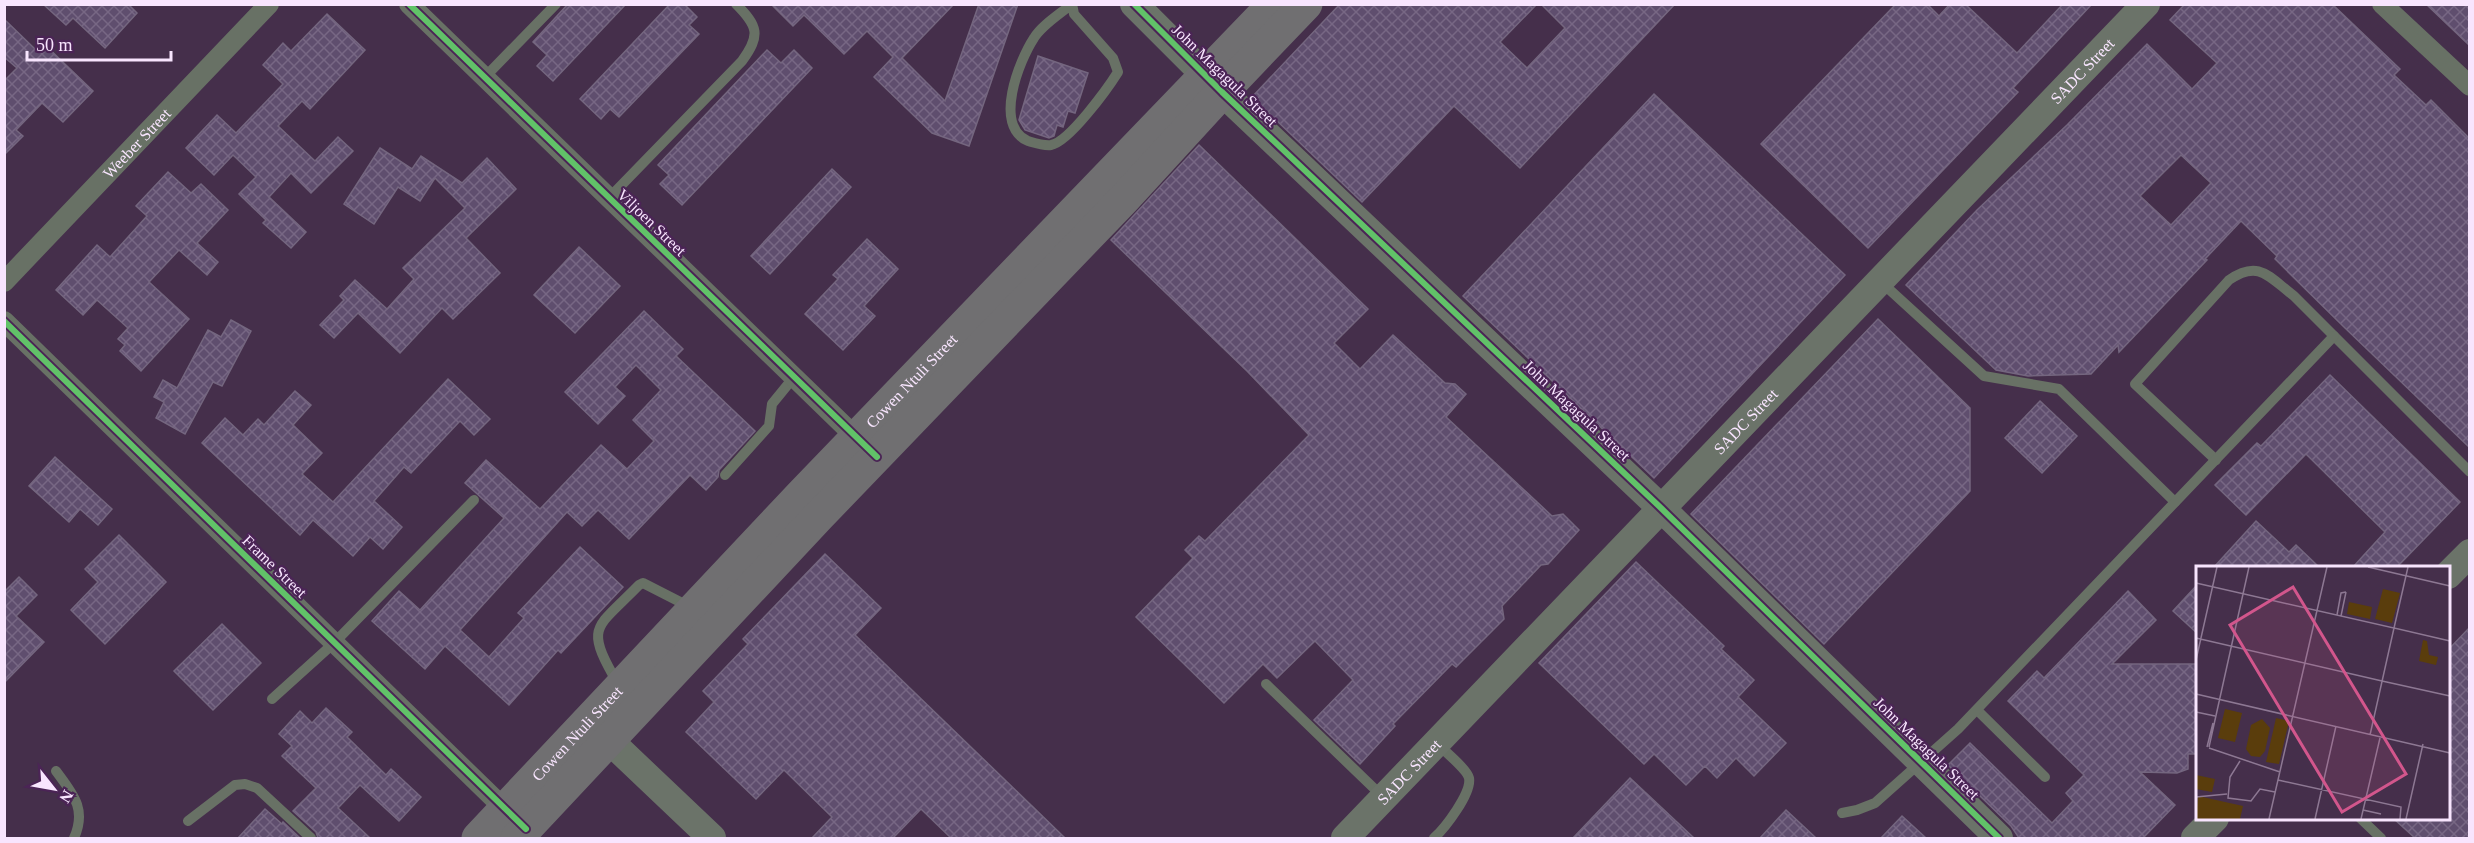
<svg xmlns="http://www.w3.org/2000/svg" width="2474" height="843" viewBox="0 0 2474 843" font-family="Georgia,serif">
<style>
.building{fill:url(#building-cross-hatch);stroke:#74667f;stroke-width:1.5;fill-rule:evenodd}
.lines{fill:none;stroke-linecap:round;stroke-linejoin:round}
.lane{stroke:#687165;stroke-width:10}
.street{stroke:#687165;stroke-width:20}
.secondary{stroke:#6b7369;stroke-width:28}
.highway{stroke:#706f71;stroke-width:33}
.cycleway-casing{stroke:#4b2456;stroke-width:10}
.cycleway{stroke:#61c268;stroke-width:6}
.labels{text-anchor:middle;stroke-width:4.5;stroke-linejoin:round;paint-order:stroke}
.street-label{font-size:16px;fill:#f8e5fe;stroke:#4b2456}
.inset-road{fill:none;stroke:#8d7893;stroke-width:1.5}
.view{fill:#d2568c;fill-opacity:0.15;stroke:#d2568c;stroke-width:3}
.inset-edge{fill:none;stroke:#f8e5fe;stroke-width:3}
</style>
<defs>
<pattern id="building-cross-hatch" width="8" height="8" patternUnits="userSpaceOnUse" patternTransform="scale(1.5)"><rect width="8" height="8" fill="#5f4e6e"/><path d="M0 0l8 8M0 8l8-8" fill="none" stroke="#776784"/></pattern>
</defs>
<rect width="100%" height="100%" fill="#452f4b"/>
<g class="building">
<path d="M43,4H128L137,13L105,48L73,18L66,25Z"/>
<path d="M568,4H626L553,81L537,66L547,55L533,42Z"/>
<path d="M670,4H684L697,17L689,25L699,34L619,117L610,109L601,119L580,99Z"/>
<path d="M771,4H954L902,58L945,101L979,4H1018L969,146L932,133L874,77L893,57L867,31L844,54L804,15L793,26Z"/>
<path d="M1340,4H1537L1500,42L1527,68L1565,28L1541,4H1675L1520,168L1454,106L1362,202L1252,97Z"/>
<path d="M1896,4H1927L1939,16L1950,4H1965L2017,53L2063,4H2092L2013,88L2018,92L1868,248L1761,144Z"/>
<path d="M2185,4H2332L2400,69L2394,75L2426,105L2431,100L2469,138V447L2345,328L2275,259L2277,256L2241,221L2205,259L2207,260L2119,352L2118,345L2091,374L2028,376L1996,370L1906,285L1977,210L2067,125L2147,44L2192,89L2217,63L2170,20ZM2181,155L2211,183L2171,225L2140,196Z"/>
<path d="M2426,4H2469V45Z"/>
<path d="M327,14L365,50L310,109L302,101L278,126L315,161L338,137L353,151L311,193L291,173L269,197L306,232L291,248L263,223L266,220L239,194L256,177L233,155L214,175L186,148L217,115L236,133L283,84L263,65L283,43L291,51Z"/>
<path d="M4,19L35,49L42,42L93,91L63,122L42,103L16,130L23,136L4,155V81L17,68L4,57Z"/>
<path d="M767,50L781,63L794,50L812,68L682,205L660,184L669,175L658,165Z"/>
<path d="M1038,56L1088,73L1075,113L1068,111L1063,127L1057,125L1054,136L1049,138L1025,130L1019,120Z"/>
<path d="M1654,94L1845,275L1654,478L1463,296Z"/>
<path d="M1199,145L1368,309L1334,343L1360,369L1393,335L1445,383L1455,384L1466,394L1446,417L1552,516L1563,514L1579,530L1548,564L1541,565L1502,606L1504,619L1456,667L1452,664L1393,724L1395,726L1360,764L1314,720L1353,680L1315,641L1277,678L1263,664L1224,703L1136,617L1193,558L1185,550L1199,536L1205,541L1309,435L1247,371L1111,240Z"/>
<path d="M380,148L412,169L421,156L462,183L487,158L516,189L466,238L500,273L453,319L442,308L400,353L358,313L334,338L320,325L344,300L340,296L355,280L387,309L414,279L403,268L465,208L435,178L420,201L398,187L374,224L344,204Z"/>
<path d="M832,169L851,187L770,274L751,256Z"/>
<path d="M168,172L191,193L201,184L228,210L197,243L218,262L207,275L179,250L149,282L189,319L141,371L120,351L125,345L118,339L128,328L97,300L83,315L56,290L97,245L110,257L147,216L136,206Z"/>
<path d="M867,239L898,269L864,306L875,316L843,350L805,314L838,279L833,275Z"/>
<path d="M579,247L620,286L575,333L534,295Z"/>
<path d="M644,311L683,349L676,356L755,431L719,470L718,477L706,490L690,475L629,539L598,510L582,526L567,512L460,630L489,657L524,618L518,613L580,547L623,587L561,653L558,650L509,705L445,646L425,669L372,621L399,591L420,610L504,518L465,483L486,460L540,509L601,445L627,469L654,441L633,420L661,390L636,365L615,387L625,396L598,424L565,392Z"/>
<path d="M1878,319L1970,408V491L1824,644L1691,514Z"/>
<path d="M231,320L251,331L222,386L213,382L185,434L156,418L164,402L154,397L163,380L177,388L208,330L221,337Z"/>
<path d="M2330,375L2460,502L2397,567H2353L2385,532L2306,454L2246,515L2215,485L2257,443L2261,446Z"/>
<path d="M448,379L490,419L474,435L460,421L411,473L404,467L374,501L402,527L383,549L370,537L353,556L313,520L300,535L202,443L225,418L243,435L258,419L264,425L295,391L311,405L293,425L322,453L302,474L333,502Z"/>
<path d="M2040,401L2077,436L2042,473L2005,438Z"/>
<path d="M55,457L112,509L98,525L80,509L69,522L29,486Z"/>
<path d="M2256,521L2289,552L2296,545L2319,567H2214Z"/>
<path d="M119,535L166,582L105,644L71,610L98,582L85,569Z"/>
<path d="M825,554L881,608L855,635L1065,838H951L921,809L893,838H812L832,817L784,770L756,799L686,732L714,702L703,691L748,644L743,639Z"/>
<path d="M1636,562L1724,646L1721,649L1754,680L1738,697L1786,743L1754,776L1736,758L1717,778L1705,766L1686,785L1654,754L1644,764L1539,663Z"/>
<path d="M19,577L37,595L16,616L44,642L4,683V592Z"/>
<path d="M2198,584V634L2173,611Z"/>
<path d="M2128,591L2156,620L2112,664H2198V754H2188V769L2177,773L2140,772L2175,805L2143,838H2019L2011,826L1948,765L1970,743L2052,823L2073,801L2066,793L2084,775L2008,701L2037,671L2044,678Z"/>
<path d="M222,624L261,663L213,710L174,671Z"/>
<path d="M2469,628V838H2415L2393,818H2448V650Z"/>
<path d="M326,708L352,732L347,737L386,775L391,769L421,797L399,821L360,785L338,808L370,838H318L316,832L293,811L316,788L282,756L292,746L279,734L300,711L312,723Z"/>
<path d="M1630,778L1694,838H1573Z"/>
<path d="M265,809L282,824L283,822L300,838H238Z"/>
<path d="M1786,810L1816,838H1760Z"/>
<path d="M1902,816L1926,838H1881Z"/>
</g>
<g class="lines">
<g class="lane">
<path d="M1072,4C1060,14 1042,25 1034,38C1019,61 993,126 1028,141C1035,143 1044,146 1051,145C1069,142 1108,88 1118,72L1113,58L1074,14L1072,4"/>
<path d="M485,77L556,4"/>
<path d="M608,199L742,61C761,35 758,26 736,4"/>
<path d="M1880,281L1984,376L2059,389L2175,502"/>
<path d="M2216,460L2135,384L2229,280C2259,259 2269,277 2294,296L2470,472"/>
<path d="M725,475L769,426L772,404L794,377"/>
<path d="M618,684C584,625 595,630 639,585L643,583L690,607"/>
<path d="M1266,684L1384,798"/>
<path d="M272,699L334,643L474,500"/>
<path d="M1977,710L2045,777"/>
<path d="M56,771C73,794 87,809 74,838"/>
<path d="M1842,813L1857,810L1875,803L1958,729L2334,336"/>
<path d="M2360,818L2381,838"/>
<path d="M188,821L235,785L245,784L257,788L311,838"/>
<path d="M1434,838C1445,828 1472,793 1469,778C1467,769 1444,751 1437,743"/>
</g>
<g class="street">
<path d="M409,4L864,445"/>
<path d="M2382,4L2470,86"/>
<path id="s1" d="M4,282L269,4"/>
<path d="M4,321L512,816"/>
</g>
<g class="secondary">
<path d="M1134,4L1222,92L1662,509L1999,838"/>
<path d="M2448,575L2470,553"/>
<path d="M592,724L712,838"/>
<path id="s2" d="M1345,838L2146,4"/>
<path d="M2195,838L2215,818"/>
</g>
<g class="highway">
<path id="s3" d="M478,838L801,495L1274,4"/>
<path d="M517,838L819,516L1123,200L1222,92L1306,4"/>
</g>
<defs>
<g id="cycleway">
<path d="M409,4L877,457"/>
<path d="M1134,4L1222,92L1662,509L1999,838"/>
<path d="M4,321L526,829"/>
</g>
</defs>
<use href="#cycleway" class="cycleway-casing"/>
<use href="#cycleway" class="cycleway"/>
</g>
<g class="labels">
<g class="street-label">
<text dy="6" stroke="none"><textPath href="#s2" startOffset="1064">SADC Street</textPath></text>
<text transform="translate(1225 75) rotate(44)" y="6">John Magagula Street</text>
<text dy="6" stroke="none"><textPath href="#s1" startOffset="192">Weeber Street</textPath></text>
<text transform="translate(652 222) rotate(44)" y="6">Viljoen Street</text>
<text dy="6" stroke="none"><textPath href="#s3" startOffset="630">Cowen Ntuli Street</textPath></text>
<text transform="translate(1577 410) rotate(43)" y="6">John Magagula Street</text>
<text dy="6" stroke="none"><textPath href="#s2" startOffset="578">SADC Street</textPath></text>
<text transform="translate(275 566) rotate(44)" y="6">Frame Street</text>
<text dy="6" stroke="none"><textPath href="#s3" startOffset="144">Cowen Ntuli Street</textPath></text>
<text transform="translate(1927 748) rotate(44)" y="6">John Magagula Street</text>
<text dy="6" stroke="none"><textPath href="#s2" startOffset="92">SADC Street</textPath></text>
</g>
</g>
<g transform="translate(2196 566)">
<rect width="254" height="254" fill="#452f4b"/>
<path d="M187,23L204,27L196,57L179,53ZM153,36L176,41L174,53L151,48ZM227,74L231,75L233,89L242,91L240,99L223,95ZM29,143L46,147L39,176L22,172ZM80,152L93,155L83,198L70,196ZM66,153L74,162L69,185L64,191L55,190L50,183L55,159ZM0,209L19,213L16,226L0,223ZM2,230L47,240L44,253H0Z" fill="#5a3d0c"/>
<path class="inset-road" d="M172,1L254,20M212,1L198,62L254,75M0,17L198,62L174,169M141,49L145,27L150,26M145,50L150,26M0,72L186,115M0,94L21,1M186,115L254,130M0,128L254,187M0,146L19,150M11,181L17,157M13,181L53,1M13,182L84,206M44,195L34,211L32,232L55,235L64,223L79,226M82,214L205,241L204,253M0,231L31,228M167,244L185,248M73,253L131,1M119,253L140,160M165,253L184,172M210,253L227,178"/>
<path class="view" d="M97,21L210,208L146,246L34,59Z"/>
<rect width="254" height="254" class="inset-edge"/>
</g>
<rect width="2474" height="843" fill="none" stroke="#f8e5fe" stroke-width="12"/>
<g transform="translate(54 789) rotate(121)" stroke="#4b2456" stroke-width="4.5" paint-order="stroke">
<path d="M0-4.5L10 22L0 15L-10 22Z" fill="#f8e5fe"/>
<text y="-9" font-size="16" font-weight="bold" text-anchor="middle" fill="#f8e5fe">N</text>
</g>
<path d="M27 51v9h144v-9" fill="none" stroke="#f8e5fe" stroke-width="3"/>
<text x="36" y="51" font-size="18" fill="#f8e5fe" stroke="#4b2456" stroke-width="4.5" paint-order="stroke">50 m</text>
</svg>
